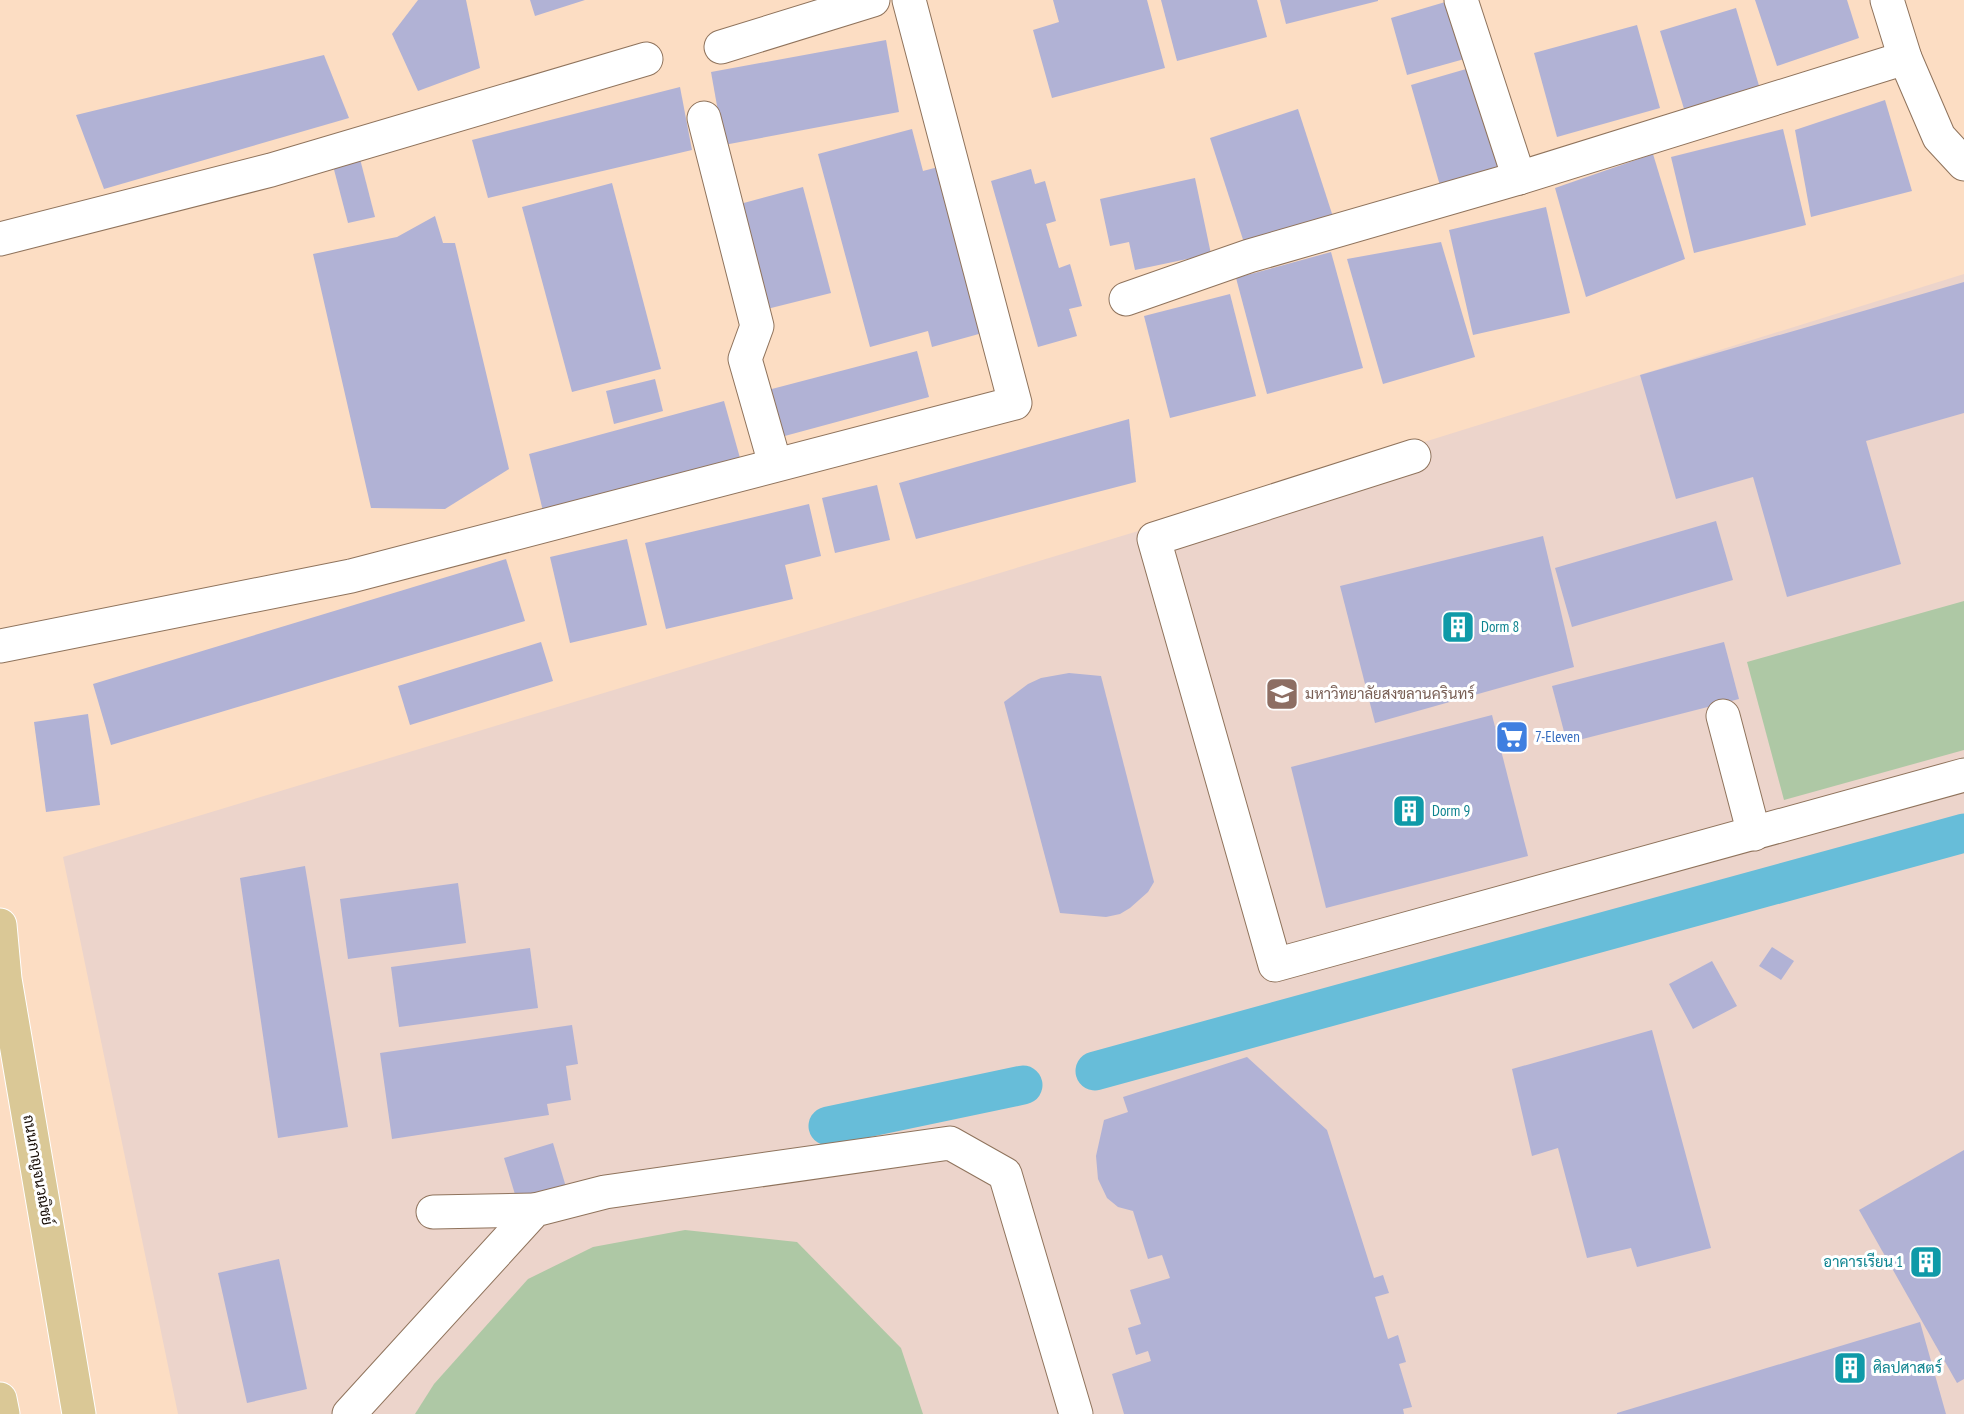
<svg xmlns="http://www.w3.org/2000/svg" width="1964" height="1414" viewBox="0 0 1964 1414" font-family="'PT Sans Narrow',Sarabun,sans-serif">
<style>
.industrial{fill:#ecd4cb}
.green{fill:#aec8a5}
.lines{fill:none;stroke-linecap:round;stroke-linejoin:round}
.canal{stroke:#67bdd9;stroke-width:39}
.building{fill:#b1b2d5}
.minor-casing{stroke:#8f735c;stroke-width:35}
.major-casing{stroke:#fff;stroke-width:35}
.minor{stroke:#fff;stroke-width:33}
.major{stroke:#dac896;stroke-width:33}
.labels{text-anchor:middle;stroke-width:6;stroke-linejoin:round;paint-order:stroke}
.culture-label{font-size:15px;fill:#0d838f;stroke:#fff;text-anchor:start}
.education-label{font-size:15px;fill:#785e54;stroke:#fff;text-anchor:start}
.shop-label{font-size:15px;fill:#366cbe;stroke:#fff;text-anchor:start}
.street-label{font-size:15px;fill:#140a03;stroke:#fff}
</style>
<rect width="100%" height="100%" fill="#fcddc3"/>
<path class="industrial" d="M1964,274V1414H178L63,857L1135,532Z"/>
<g class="green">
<path d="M1964,601V750L1784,800L1747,662Z"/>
<path d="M685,1230L797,1242L901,1348L923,1414H415L434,1384L528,1279L593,1247Z"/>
</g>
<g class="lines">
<g class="canal">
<path d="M1095,1071L1964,833"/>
<path d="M828,1126L1023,1085"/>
</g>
</g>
<g class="building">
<path d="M418,0H466L480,68L418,91L392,34Z"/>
<path d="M530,0H585L535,16Z"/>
<path d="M1053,0H1147L1165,68L1052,98L1033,30L1059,22Z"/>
<path d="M1161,0H1257L1267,37L1177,61Z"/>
<path d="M1280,0H1378V1L1286,24Z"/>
<path d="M1452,0L1468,58L1407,75L1391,18Z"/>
<path d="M1755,0H1847L1859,38L1777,66Z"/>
<path d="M1736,8L1760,89L1685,112L1660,31Z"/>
<path d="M1637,25L1660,108L1557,137L1534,53Z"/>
<path d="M886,40L899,112L724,145L711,72Z"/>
<path d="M324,55L349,118L104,189L76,115Z"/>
<path d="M1473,67L1502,171L1441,189L1411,85Z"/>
<path d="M680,87L692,150L488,198L472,140Z"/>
<path d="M1885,100L1912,191L1811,217L1795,130Z"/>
<path d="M1298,109L1336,226L1248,255L1210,138Z"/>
<path d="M912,129L923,171L942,166L986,332L932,347L928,331L870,347L818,154Z"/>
<path d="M1783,129L1806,225L1694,253L1671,157Z"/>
<path d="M1653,154L1685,259L1586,297L1555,188Z"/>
<path d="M359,155L375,217L348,223L332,162Z"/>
<path d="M1031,169L1035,184L1045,181L1056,221L1046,224L1059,268L1070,264L1082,306L1069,309L1077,336L1038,347L991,181Z"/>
<path d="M1195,178L1211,254L1135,270L1129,242L1110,246L1100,199Z"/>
<path d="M612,183L661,369L572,392L522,207Z"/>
<path d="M803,187L831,293L767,309L740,204Z"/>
<path d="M1546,207L1570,313L1473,335L1449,230Z"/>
<path d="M435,216L443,243H455L509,469L445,509L371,508L313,254L397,237Z"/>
<path d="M1441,242L1475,357L1383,384L1347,259Z"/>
<path d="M1331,252L1363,368L1267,394L1236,278Z"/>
<path d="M1964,282V413L1866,441L1901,564L1787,597L1753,477L1676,499L1640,375Z"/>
<path d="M1230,294L1256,396L1170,418L1144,316Z"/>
<path d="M917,351L929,397L781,437L768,390Z"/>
<path d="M655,379L663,411L614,424L606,391Z"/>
<path d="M724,401L740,458L543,511L529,454Z"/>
<path d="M1129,419L1136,482L916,539L899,483Z"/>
<path d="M877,485L890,540L835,553L822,498Z"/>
<path d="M809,504L821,556L785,565L793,599L666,629L645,543Z"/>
<path d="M1716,521L1733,580L1572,627L1555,568Z"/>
<path d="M1543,536L1574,667L1375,723L1340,586Z"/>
<path d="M627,539L647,625L570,643L550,557Z"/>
<path d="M506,559L525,621L111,745L93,684Z"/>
<path d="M541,642L553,681L410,725L398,686Z"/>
<path d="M1724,642L1739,699L1567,743L1552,686Z"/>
<path d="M1069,673L1101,676L1154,882L1148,892L1130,908L1120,914L1106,917L1060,913L1004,702L1028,684L1041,678Z"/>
<path d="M88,714L100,805L46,812L34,722Z"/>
<path d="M1492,715L1528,856L1326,908L1291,767Z"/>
<path d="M305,866L348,1127L278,1138L240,878Z"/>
<path d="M458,883L466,943L348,959L340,899Z"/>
<path d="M1772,947L1794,961L1781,980L1759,966Z"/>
<path d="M530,948L538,1008L399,1027L391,967Z"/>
<path d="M1712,961L1737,1006L1693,1029L1669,984Z"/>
<path d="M572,1025L578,1064L566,1066L571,1100L547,1104L549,1115L392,1139L380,1053Z"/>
<path d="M1652,1030L1711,1248L1637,1267L1631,1248L1587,1258L1558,1148L1532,1156L1512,1069Z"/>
<path d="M1247,1057L1327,1130L1374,1278L1383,1275L1389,1293L1375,1297L1388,1339L1398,1335L1406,1362L1399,1364L1412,1407L1403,1409L1404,1414H1124L1112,1374L1151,1361L1148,1351L1136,1355L1128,1328L1141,1324L1130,1290L1170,1278L1162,1255L1148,1259L1133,1211L1118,1207L1107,1198L1098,1179L1096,1156L1104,1120L1128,1112L1123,1097Z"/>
<path d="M553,1143L566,1187L517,1201L504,1158Z"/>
<path d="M1964,1150V1379L1957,1383L1859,1210Z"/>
<path d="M279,1259L307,1389L247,1403L218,1273Z"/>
<path d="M1920,1322L1946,1414H1617V1413Z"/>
</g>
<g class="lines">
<defs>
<g id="minor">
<path d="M1461,0L1519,178"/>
<path d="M1887,0L1905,58L1939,137L1964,164"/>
<path d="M721,47L873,0"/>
<path d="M704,118L757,326L745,359L775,464"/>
<path d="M0,239L271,170L646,59"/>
<path d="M1126,299L1249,256L1519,178L1905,58"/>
<path d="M1414,456L1154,539L1275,965L1964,775"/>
<path d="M0,646L351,576L1015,403L909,0"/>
<path d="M1723,716L1754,834"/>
<path d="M433,1212L535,1210"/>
<path d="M349,1414L535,1210L605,1192L950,1143L1005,1174L1076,1414"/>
</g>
<g id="major">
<path d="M0,925L5,979L79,1414"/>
<path d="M0,1399L3,1414"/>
</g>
</defs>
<use href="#minor" class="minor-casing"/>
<use href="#major" class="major-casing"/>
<use href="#minor" class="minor"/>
<use href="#major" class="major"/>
</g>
<defs>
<symbol id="building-square" viewBox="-11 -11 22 22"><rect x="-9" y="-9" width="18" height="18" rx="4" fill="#0f9aa8" stroke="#fff"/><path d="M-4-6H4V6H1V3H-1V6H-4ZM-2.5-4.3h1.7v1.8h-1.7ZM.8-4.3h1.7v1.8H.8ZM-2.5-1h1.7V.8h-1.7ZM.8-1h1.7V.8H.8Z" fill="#fff"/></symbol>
<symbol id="university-square" viewBox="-11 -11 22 22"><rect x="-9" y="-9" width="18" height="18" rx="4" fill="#8d6e63" stroke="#fff"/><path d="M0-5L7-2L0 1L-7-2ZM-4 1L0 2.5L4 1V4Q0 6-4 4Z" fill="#fff"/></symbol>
<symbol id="supermarket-square" viewBox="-11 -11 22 22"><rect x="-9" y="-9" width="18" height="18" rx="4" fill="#3f7fe0" stroke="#fff"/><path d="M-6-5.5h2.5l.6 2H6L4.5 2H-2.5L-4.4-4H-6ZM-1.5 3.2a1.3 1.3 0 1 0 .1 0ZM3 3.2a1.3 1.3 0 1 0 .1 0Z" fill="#fff"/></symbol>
</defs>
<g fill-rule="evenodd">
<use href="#building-square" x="1439" y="608" width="38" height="38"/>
<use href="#university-square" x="1263" y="675" width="38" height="38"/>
<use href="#supermarket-square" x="1493" y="718" width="38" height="38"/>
<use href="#building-square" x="1390" y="792" width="38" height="38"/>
<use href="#building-square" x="1907" y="1243" width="38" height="38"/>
<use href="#building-square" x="1831" y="1349" width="38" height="38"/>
</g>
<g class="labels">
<g class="culture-label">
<text x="1481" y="632">Dorm 8</text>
<text x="1432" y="816">Dorm 9</text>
<text x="1903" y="1267" text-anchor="end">อาคารเรียน 1</text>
<text x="1873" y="1373">ศิลปศาสตร์</text>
</g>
<g class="education-label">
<text x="1305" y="699">มหาวิทยาลัยสงขลานครินทร์</text>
</g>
<g class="shop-label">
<text x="1535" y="742">7-Eleven</text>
</g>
<g class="street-label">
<text transform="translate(38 1170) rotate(80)" y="5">ถนนกาญจนวณิชย์</text>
</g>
</g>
</svg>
